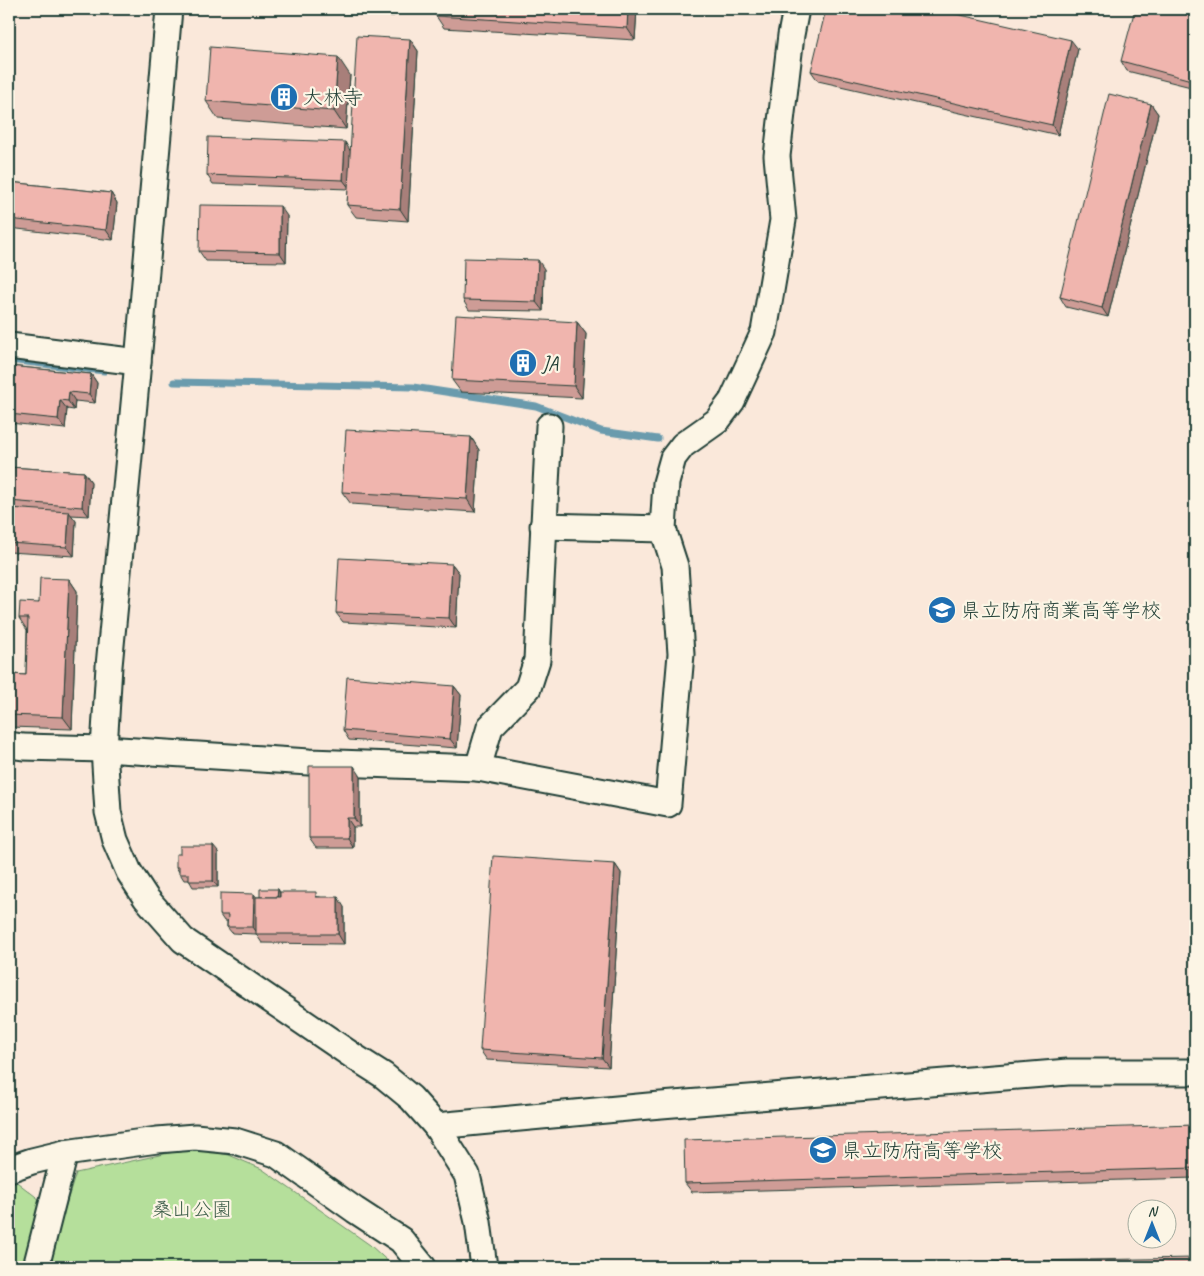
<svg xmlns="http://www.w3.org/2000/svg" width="1204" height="1276" viewBox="0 0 1204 1276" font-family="Caveat,'Klee One',sans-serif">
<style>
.green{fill:#b5df9b;stroke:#6a8e68}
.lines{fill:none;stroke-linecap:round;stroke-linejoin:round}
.stream{stroke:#6b9bad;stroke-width:7}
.minor-casing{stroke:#1f3d34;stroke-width:29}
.minor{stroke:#fcf5e5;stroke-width:25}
.wall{fill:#ce9c96;stroke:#1f3d34}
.shaded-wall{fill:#a87f7a;stroke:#1f3d34}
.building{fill:#f0b5ae;stroke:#1f3d34}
.labels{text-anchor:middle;stroke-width:4.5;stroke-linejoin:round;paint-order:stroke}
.poi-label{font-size:20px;fill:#1f3d34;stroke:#fcf5e5;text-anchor:start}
.park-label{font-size:20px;fill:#3d5d49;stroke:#fcf5e5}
</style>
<rect width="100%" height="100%" fill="#fae8da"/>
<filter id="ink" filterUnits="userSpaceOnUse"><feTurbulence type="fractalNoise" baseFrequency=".02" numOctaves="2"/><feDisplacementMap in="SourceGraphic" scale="10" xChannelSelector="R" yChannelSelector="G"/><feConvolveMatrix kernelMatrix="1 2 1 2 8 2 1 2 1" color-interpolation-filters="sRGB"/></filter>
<g filter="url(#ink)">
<path class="green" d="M192,1148L229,1155L262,1169L370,1245L394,1267H9V1176L62,1217L76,1173Z"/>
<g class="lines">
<g class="stream">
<path d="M9,360L104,371"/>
<path d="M174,382L413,387L536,406L601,431L658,439"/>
</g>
<defs>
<g id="minor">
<path d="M169,9L138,362L109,666L104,749L108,812L115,840L129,872L146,898L183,940L353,1056L383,1075L411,1098L436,1126L467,1175L478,1222L484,1267"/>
<path d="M9,346L138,362"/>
<path d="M543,526L663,529"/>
<path d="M9,745L23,747L104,749L309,762L478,768L668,804L681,654L675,566L663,529L666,483L673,458L683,445L717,421L732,401L764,332L783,220L777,156L791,35L796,9"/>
<path d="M478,768L490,727L528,688L537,660L549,426"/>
<path d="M436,1126L649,1106L1068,1072H1195"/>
<path d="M9,1169L32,1161L65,1153L157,1140L195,1137L235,1141L276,1154L355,1210L401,1240L423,1267"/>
<path d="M36,1267L65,1153"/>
</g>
</defs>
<use href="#minor" class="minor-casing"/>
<use href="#minor" class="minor"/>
</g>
<g class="wall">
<path d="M281,9H394V16L283,11Z"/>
<path d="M436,9H637L635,40L444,28L436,16Z"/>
<path d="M1195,9V88L1127,71L1121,61Z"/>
<path d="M410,39L418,51L408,221L356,217L347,205L348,189L213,184L207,175L350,150Z"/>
<path d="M1078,49L1058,135L818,81L811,71Z"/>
<path d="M350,75L346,129L218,119L206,101Z"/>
<path d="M1151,104L1158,114L1108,317L1066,307L1060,297Z"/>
<path d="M9,182L111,193L117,203L113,240L9,228Z"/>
<path d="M287,216L286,262L206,261L199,251Z"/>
<path d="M544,269L543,311L469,310L463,300Z"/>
<path d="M577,322L586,334L582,398L461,392L452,380Z"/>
<path d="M9,366L91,374L97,383L95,403L75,401L74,410L67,409L65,429L10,423L9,421Z"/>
<path d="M471,437L479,450L475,512L351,504L342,492Z"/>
<path d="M9,467L84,472L91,482L89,516L71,515L76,521L74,556L9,552Z"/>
<path d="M452,564L459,573L456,628L343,622L336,613Z"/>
<path d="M69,579L77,591L72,729L9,727V670L12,674L26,675L27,630L19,618Z"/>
<path d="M454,686L461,695L457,748L349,740L343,730Z"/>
<path d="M360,775V827H353V848H316L309,838Z"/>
<path d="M218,852V887H193L189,880H184L176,867Z"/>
<path d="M615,864L621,873L609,1067L487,1060L480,1050Z"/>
<path d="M278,889L280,893L320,897L344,907V944L262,943L256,934L232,933L227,927V921H224L220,915L257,897H260Z"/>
<path d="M1195,1125V1178L692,1192L685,1183Z"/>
</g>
<g class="shaded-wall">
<path d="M388,9H394V16Z"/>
<path d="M628,9H637L635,40L627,28Z"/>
<path d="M410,39L418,51L408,221L400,209Z"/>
<path d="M1071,40L1078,49L1058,135L1052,125Z"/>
<path d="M338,57L350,75L346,129L334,111Z"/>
<path d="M1151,104L1158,114L1108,317L1102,308Z"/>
<path d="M345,142L351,152L350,189L343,180Z"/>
<path d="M111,193L117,203L113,240L106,230Z"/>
<path d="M280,206L287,216L286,262L280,253Z"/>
<path d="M538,260L544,269L543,311L536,302Z"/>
<path d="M577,322L586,334L582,398L574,386Z"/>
<path d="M91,374L97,383L95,403L89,394Z"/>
<path d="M69,392L75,401L74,410L68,401Z"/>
<path d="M60,400L67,409L65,429L58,419Z"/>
<path d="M471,437L479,450L475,512L467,499Z"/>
<path d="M84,472L91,482L89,516L82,507Z"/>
<path d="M69,512L76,521L74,556L67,547Z"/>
<path d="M452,564L459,573L456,628L449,618Z"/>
<path d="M69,579L77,591L72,729L63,717Z"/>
<path d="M454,686L461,695L457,748L450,739Z"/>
<path d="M354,766L360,775V827L354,818Z"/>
<path d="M347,818L353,827V848L347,838Z"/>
<path d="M213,846L218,852V887L213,881Z"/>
<path d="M615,864L621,873L609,1067L602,1058Z"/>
<path d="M278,889L280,893L279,904L277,901Z"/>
<path d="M254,894L259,900L258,934L253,927Z"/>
<path d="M338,897L344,907V944L338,934Z"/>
</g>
<g class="building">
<path d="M436,9H628L627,28L436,16Z"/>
<path d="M826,9H934L1071,40L1052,125L811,71Z"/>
<path d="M1135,9H1195V81L1121,61Z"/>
<path d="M357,36L410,39L400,209L347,205Z"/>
<path d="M210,47L338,57L334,111L206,101Z"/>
<path d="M1109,94L1151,104L1102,308L1060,297Z"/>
<path d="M208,137L345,142L343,180L207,175Z"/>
<path d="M9,182L111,193L106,230L9,219Z"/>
<path d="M200,205L280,206V253L199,251Z"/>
<path d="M464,258L538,260L536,302L463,300Z"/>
<path d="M456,315L577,322L574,386L452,380Z"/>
<path d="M9,366L91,374L89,394L69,392L68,401L60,400L58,419L9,414Z"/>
<path d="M346,430L471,437L467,499L342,492Z"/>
<path d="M9,467L84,472L82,507L9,501Z"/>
<path d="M9,508L69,512L67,547L9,543Z"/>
<path d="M339,558L452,564L449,618L336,613Z"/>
<path d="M40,578L69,579L63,717L9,715V674L26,675L28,618H19L20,602L39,603Z"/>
<path d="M347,677L454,686L450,739L343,730Z"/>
<path d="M309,766H354V818H347V838H309Z"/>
<path d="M180,846H213V881H189V874H179V867H176V854H180Z"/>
<path d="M493,856L615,864L602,1058L480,1050Z"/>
<path d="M260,889H278L277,897H260Z"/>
<path d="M280,892H316V897H338V934H256V897H280Z"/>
<path d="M220,893L254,894L253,927H227L228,915H220Z"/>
<path d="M1195,1125V1168L685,1183L684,1140Z"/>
<path d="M1195,1258V1267H705Z"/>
</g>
</g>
<defs>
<symbol id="building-disc" viewBox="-11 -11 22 22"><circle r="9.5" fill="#1f6fb2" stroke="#fcf5e5"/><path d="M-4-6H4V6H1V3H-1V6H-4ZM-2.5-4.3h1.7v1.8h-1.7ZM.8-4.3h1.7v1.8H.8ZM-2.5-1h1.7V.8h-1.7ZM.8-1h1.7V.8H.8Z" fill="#fff"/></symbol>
<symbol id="school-disc" viewBox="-11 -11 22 22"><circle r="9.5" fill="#1f6fb2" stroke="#fcf5e5"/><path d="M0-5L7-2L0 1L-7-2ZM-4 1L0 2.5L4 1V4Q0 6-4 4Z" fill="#fff"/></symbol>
</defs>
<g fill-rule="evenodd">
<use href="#building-disc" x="268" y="81" width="32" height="32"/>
<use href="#building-disc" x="507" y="347" width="32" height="32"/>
<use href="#school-disc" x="926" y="594" width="32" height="32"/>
<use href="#school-disc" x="807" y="1134" width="32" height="32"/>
</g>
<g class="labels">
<g class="poi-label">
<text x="303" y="104">大林寺</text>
<text x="542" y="370">JA</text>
<text x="961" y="617">県立防府商業高等学校</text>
<text x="842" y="1157">県立防府高等学校</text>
</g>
<g class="park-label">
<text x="192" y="1216">桑山公園</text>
</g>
</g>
<rect width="1204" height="1276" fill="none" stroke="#fcf5e5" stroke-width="30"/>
<rect x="15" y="15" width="1174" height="1246" fill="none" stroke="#1f3d34" stroke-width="2" filter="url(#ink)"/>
<g transform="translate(1152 1224)"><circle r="24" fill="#fcf5e5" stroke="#a4ab9e"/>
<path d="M0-4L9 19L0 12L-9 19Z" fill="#1f6fb2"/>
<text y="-8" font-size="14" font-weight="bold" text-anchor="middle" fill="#1f3d34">N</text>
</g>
</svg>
